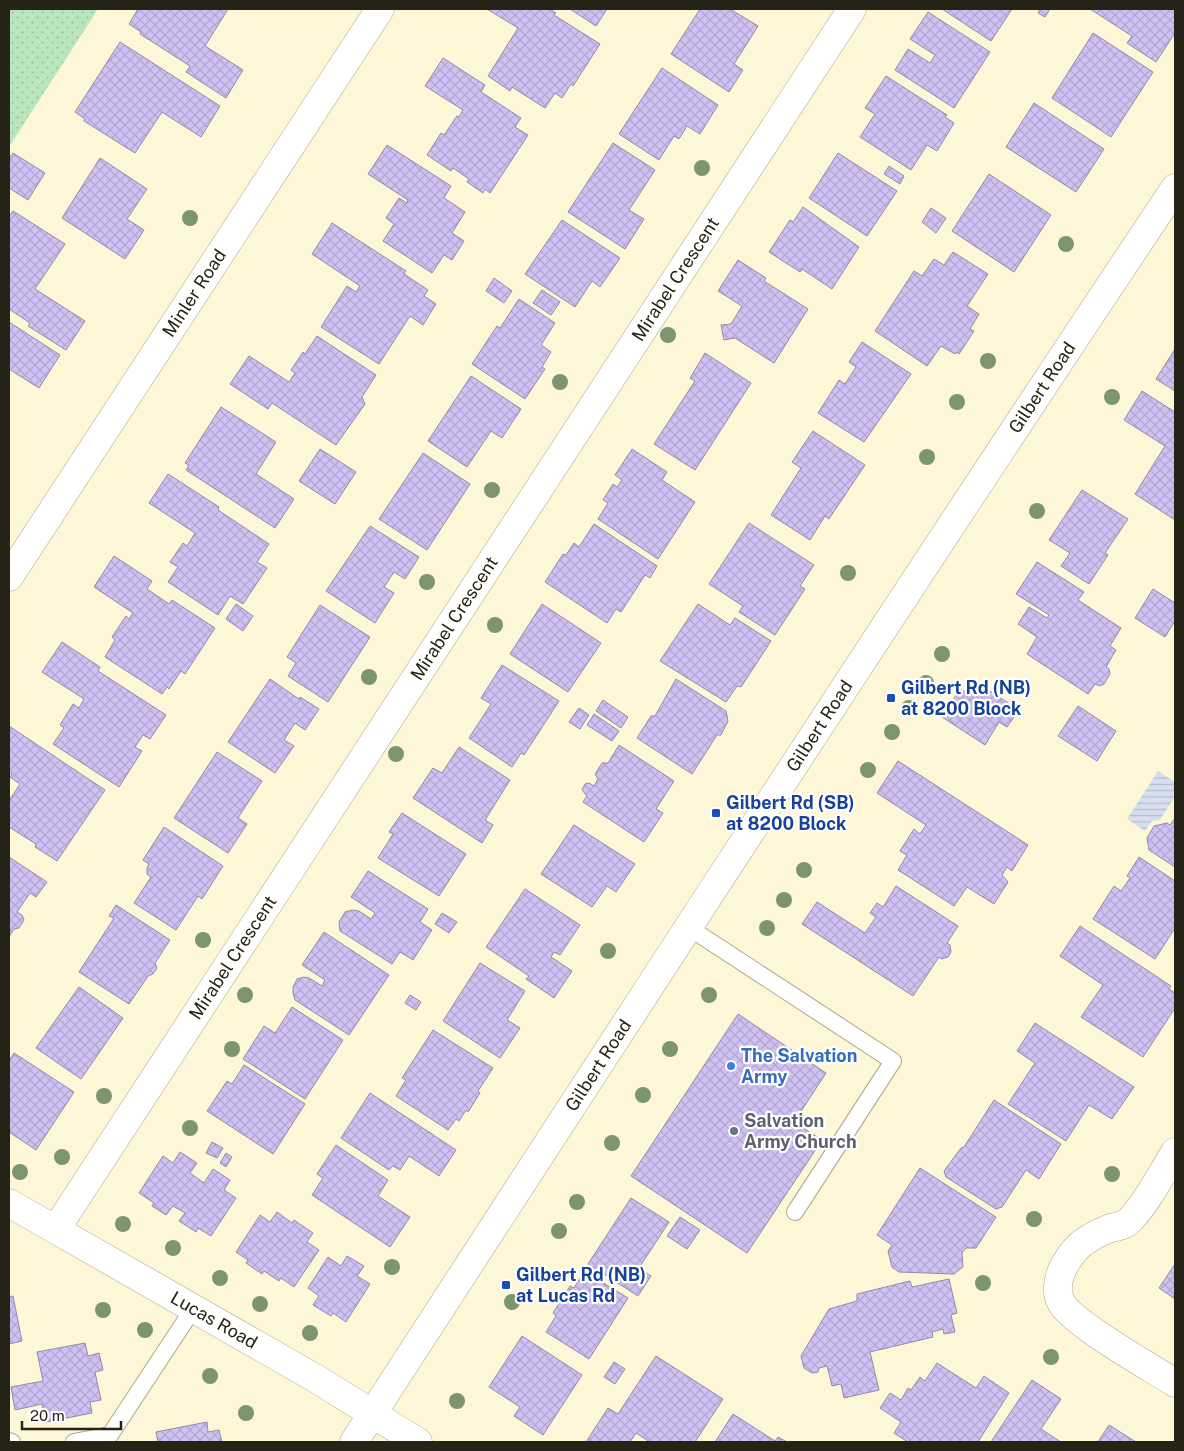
<svg xmlns="http://www.w3.org/2000/svg" width="1184" height="1451" viewBox="0 0 1184 1451" font-family="'Public Sans',sans-serif">
<style>
.park{fill:url(#park-dots)}
.water{fill:url(#water-rules)}
.building{fill:url(#building-cross-hatch);stroke:#938ba7}
.lines{fill:none;stroke-linecap:round;stroke-linejoin:round}
.service-casing{stroke:#ada789;stroke-width:18}
.minor-casing{stroke:#ada789;stroke-width:29}
.secondary-casing{stroke:#ada789;stroke-width:29}
.service{stroke:#fff;stroke-width:16}
.minor{stroke:#fff;stroke-width:28}
.secondary{stroke:#fff;stroke-width:28}
.tree{fill:#7b956f}
.transit-dot{fill:#1a4fb4;stroke:#fff;stroke-width:2}
.shop-dot{fill:#3f7fe0;stroke:#fff;stroke-width:2}
.worship-dot{fill:#6b7280;stroke:#fff;stroke-width:2}
.labels{text-anchor:middle;stroke-width:4.5;stroke-linejoin:round;paint-order:stroke}
.street-label{font-size:18px;fill:#252216;stroke:#fff}
.transit-label{font-size:18px;font-weight:bold;fill:#164399;stroke:#fff;text-anchor:start}
.shop-label{font-size:18px;font-weight:bold;fill:#366cbe;stroke:#fff;text-anchor:start}
.worship-label{font-size:18px;font-weight:bold;fill:#5b616d;stroke:#fff;text-anchor:start}
</style>
<defs>
<pattern id="park-dots" width="8" height="8" patternUnits="userSpaceOnUse" patternTransform="scale(1.25)"><rect width="8" height="8" fill="#b9e6bc"/><path d="M2 2h.1M6 6h.1" fill="none" stroke="#9fc5a1" stroke-width="1.8" stroke-linecap="round"/></pattern>
<pattern id="water-rules" width="6" height="5" patternUnits="userSpaceOnUse" patternTransform="scale(1.25)"><rect width="6" height="5" fill="#d5dfef"/><path d="M0 2.5h6" fill="none" stroke="#b7bfcc"/></pattern>
<pattern id="building-cross-hatch" width="8" height="8" patternUnits="userSpaceOnUse" patternTransform="scale(1.25)"><rect width="8" height="8" fill="#d0c1f4"/><path d="M0 0l8 8M0 8l8-8" fill="none" stroke="#b2a6d0"/></pattern>
</defs>
<rect width="100%" height="100%" fill="#fdf7d7"/>
<path class="park" d="M9,9H98L9,147Z"/>
<path class="water" d="M1158,771L1175,782V796L1160,820L1152,821L1145,831L1127,819Z"/>
<g class="building">
<path d="M138,9H228L205,46L243,70L226,98L186,72L190,66L140,34L141,32L129,24Z"/>
<path d="M487,9H550L556,13L554,15L600,44L573,86L571,84L562,98L555,93L545,108L512,87L510,91L488,76L518,28Z"/>
<path d="M570,9H607L596,26Z"/>
<path d="M700,9H730L758,26L734,64L743,70L729,92L671,54Z"/>
<path d="M942,9H1012L991,41Z"/>
<path d="M1040,9H1050L1045,17L1038,13Z"/>
<path d="M1090,9H1175V33L1156,62L1127,43L1132,36Z"/>
<path d="M928,12L990,52L954,108L895,70L908,49L930,63L935,55L910,39Z"/>
<path d="M1093,33L1153,72L1111,137L1052,98Z"/>
<path d="M120,42L220,106L201,137L162,112L135,153L84,121L85,119L75,112Z"/>
<path d="M443,58L485,85L481,92L521,118L515,127L528,135L490,193L485,189L483,193L467,182L469,179L453,168L451,171L427,155L441,133L444,135L457,116L459,117L463,110L425,86Z"/>
<path d="M662,68L718,105L700,134L687,126L679,139L674,136L659,160L619,134Z"/>
<path d="M886,76L947,115L945,117L954,123L937,151L927,145L911,170L860,137L875,114L865,108Z"/>
<path d="M1034,103L1104,149L1076,192L1006,147Z"/>
<path d="M613,143L655,170L629,210L644,219L625,249L568,212Z"/>
<path d="M387,145L451,186L444,198L465,212L452,233L464,241L452,260L444,255L432,273L383,241L394,224L386,218L399,198L407,203L408,200L368,174Z"/>
<path d="M13,153L45,173L28,200L9,188V159Z"/>
<path d="M838,153L897,191L867,236L809,198Z"/>
<path d="M100,158L147,189L127,219L144,230L125,259L62,218Z"/>
<path d="M889,166L904,176L900,184L884,174Z"/>
<path d="M989,174L1051,215L1014,272L952,231Z"/>
<path d="M803,207L859,247L832,289L802,269L800,272L769,252L790,220L793,222Z"/>
<path d="M931,208L946,218L936,233L922,222Z"/>
<path d="M13,211L65,244L35,289L85,321L66,350L28,326L30,323L9,309V217Z"/>
<path d="M562,220L620,258L600,287L592,281L575,307L525,274Z"/>
<path d="M332,223L406,271L404,274L428,290L424,296L436,304L423,325L410,316L379,364L321,327L347,286L356,292L360,286L312,254Z"/>
<path d="M953,252L988,274L967,306L979,314L970,329L974,331L959,354L956,352L955,354L941,346L927,366L875,331L914,271L922,276L934,259L944,265Z"/>
<path d="M738,260L766,278L764,281L808,309L774,363L735,338L724,340L721,325L731,324L742,306L718,291Z"/>
<path d="M494,278L512,291L504,303L486,291Z"/>
<path d="M542,290L560,302L551,315L533,303Z"/>
<path d="M519,299L555,323L541,345L551,352L542,367L545,369L525,399L472,364L497,326L500,328Z"/>
<path d="M9,322L60,355L39,388L9,369Z"/>
<path d="M317,336L376,375L362,397L365,404L336,445L272,403L268,409L230,384L249,356L289,382L295,373L291,370L303,352L305,354Z"/>
<path d="M862,342L911,374L864,442L818,413L839,380L845,384L856,367L849,362Z"/>
<path d="M1175,349V391L1156,379Z"/>
<path d="M705,353L751,383L695,470L654,444L695,381L690,378Z"/>
<path d="M471,376L521,409L502,438L491,431L467,467L428,441Z"/>
<path d="M1142,391L1175,412V520L1135,494L1165,446L1124,420Z"/>
<path d="M221,407L276,442L256,474L294,499L275,528L186,470L189,465L185,463Z"/>
<path d="M813,431L865,465L829,519L825,516L810,540L771,515L801,468L792,462Z"/>
<path d="M320,449L356,472L335,504L299,481Z"/>
<path d="M632,449L667,472L662,480L695,502L658,559L598,519L608,503L603,500L613,484L617,487L622,480L615,475Z"/>
<path d="M423,453L470,484L427,550L379,519Z"/>
<path d="M168,474L219,507L218,510L269,544L257,562L267,568L243,604L230,596L218,615L168,582L178,567L170,562L183,543L187,546L195,533L149,503Z"/>
<path d="M1082,490L1128,519L1105,553L1108,555L1089,584L1061,566L1070,553L1049,540Z"/>
<path d="M749,523L814,565L800,586L805,589L775,635L739,612L743,606L709,584Z"/>
<path d="M594,524L657,566L650,578L645,575L621,612L616,609L607,623L545,582L563,554L566,555L574,543L579,547Z"/>
<path d="M370,526L419,557L405,579L394,572L384,587L394,593L375,623L326,591Z"/>
<path d="M114,556L152,581L147,589L169,604L172,600L215,628L185,674L181,671L169,689L167,687L162,694L105,657L115,640L112,637L126,616L129,619L133,613L94,587Z"/>
<path d="M1037,562L1084,592L1078,600L1121,628L1110,646L1116,650L1106,667L1109,669L1110,674L1104,684L1099,686L1095,684L1088,694L1027,654L1037,637L1018,624L1029,607L1047,618L1049,615L1016,594Z"/>
<path d="M1153,589L1175,603V621L1165,637L1135,618Z"/>
<path d="M236,604L253,616L243,631L226,619Z"/>
<path d="M542,604L601,643L568,692L510,654Z"/>
<path d="M698,604L730,625L735,618L771,641L741,687L737,686L726,702L660,661Z"/>
<path d="M320,605L370,637L328,702L288,676L296,663L287,657Z"/>
<path d="M62,642L100,667L98,671L166,715L150,739L143,735L135,747L142,751L119,787L53,744L64,728L60,725L73,704L79,708L84,699L42,672Z"/>
<path d="M502,665L559,701L524,755L521,753L512,767L469,738L491,704L481,698Z"/>
<path d="M270,679L299,699L300,697L319,709L305,730L295,723L284,740L294,746L275,773L228,742Z"/>
<path d="M676,679L726,711L728,721L721,735H717L692,774L637,738L651,716H655Z"/>
<path d="M979,684L1019,710L1007,727L999,722L985,745L942,717L960,689L971,696Z"/>
<path d="M603,700L628,717L621,728L596,711Z"/>
<path d="M1078,706L1116,731L1097,761L1058,736Z"/>
<path d="M579,708L589,715L580,729L569,722Z"/>
<path d="M594,714L619,731L612,741L587,725Z"/>
<path d="M9,726L105,790L57,861L35,847L36,844L9,827V801L20,784L10,777L12,775L9,773Z"/>
<path d="M619,745L674,781L656,809L663,813L644,842L583,802L587,796L582,790L585,784L589,783L594,786L598,779L595,774L602,763H608Z"/>
<path d="M459,747L510,780L485,820L493,825L482,843L413,798L433,768L442,773Z"/>
<path d="M217,752L262,781L238,818L247,824L228,853L174,818Z"/>
<path d="M898,761L1028,845L1012,871L1007,867L1002,875L1008,882L994,904L967,887L954,906L898,870L907,855L900,851L914,829L920,834L926,825L877,793Z"/>
<path d="M402,813L466,854L439,896L378,858L393,834L389,832Z"/>
<path d="M1175,818V867L1149,850L1147,838L1154,826L1167,823L1170,825Z"/>
<path d="M574,825L635,864L616,892L607,886L592,907L541,874Z"/>
<path d="M164,827L223,866L202,899L198,896L176,930L134,903L151,877L147,874V868L149,864L143,860Z"/>
<path d="M9,857L47,882L36,897L30,893L17,912L22,915L24,920L19,928L14,929L9,937Z"/>
<path d="M1139,857L1175,881V928L1155,959L1093,919L1114,886L1121,891L1130,878L1127,876Z"/>
<path d="M368,871L428,909L420,922L432,930L413,960L400,952L392,964L340,931L339,922L345,912L352,910L359,911L371,919L375,913L351,897Z"/>
<path d="M896,886L958,926L947,943L950,945L951,952L948,957L941,959L939,957L913,996L802,924L817,902L865,933L876,917L870,913L877,903L883,907Z"/>
<path d="M525,889L580,925L560,955L554,952L551,957L572,971L554,998L526,979L529,976L486,947Z"/>
<path d="M116,905L170,940L155,963L157,968L153,974L148,976L129,1004L79,972L114,918L109,916Z"/>
<path d="M442,913L457,922L449,933L435,924Z"/>
<path d="M1080,926L1171,986L1169,989L1175,993V1008L1143,1057L1081,1017L1103,985L1060,956Z"/>
<path d="M324,932L389,975L349,1035L295,1000L293,993V987L297,979L304,977L309,978L322,986L325,980L302,965Z"/>
<path d="M480,963L525,991L507,1020L520,1028L500,1058L443,1021Z"/>
<path d="M79,987L123,1018L81,1079L36,1048Z"/>
<path d="M410,995L421,1002L416,1010L405,1003Z"/>
<path d="M292,1007L343,1040L305,1099L243,1059L264,1026L275,1033Z"/>
<path d="M738,1014L826,1073L794,1122L822,1140L747,1253L631,1176Z"/>
<path d="M1035,1023L1134,1087L1112,1119L1089,1105L1066,1141L1008,1104L1035,1063L1017,1051Z"/>
<path d="M433,1030L493,1068L478,1091L480,1093L468,1112L466,1110L459,1121L456,1119L448,1130L396,1096L406,1080L402,1078Z"/>
<path d="M14,1053L74,1092L36,1150L9,1132V1061Z"/>
<path d="M244,1065L305,1104L273,1154L207,1111L227,1081L232,1084Z"/>
<path d="M370,1093L456,1150L439,1176L409,1156L400,1170L393,1166L389,1170L341,1138Z"/>
<path d="M994,1100L1061,1144L1039,1179L1026,1170L1002,1207L996,1209L946,1177L944,1171L961,1148L964,1147Z"/>
<path d="M212,1142L223,1148L217,1158L206,1153Z"/>
<path d="M336,1145L388,1180L378,1196L410,1217L390,1247L312,1195L323,1178L317,1174Z"/>
<path d="M180,1152L197,1163L190,1173L204,1183L213,1169L230,1180L224,1190L236,1198L211,1236L198,1228L196,1232L179,1221L185,1213L173,1206L166,1215L152,1206L154,1203L139,1193L163,1156L173,1163Z"/>
<path d="M226,1153L232,1157L226,1167L220,1163Z"/>
<path d="M920,1168L996,1217L976,1248H966L962,1253L963,1267L954,1274L899,1272L892,1267L888,1251L892,1245L877,1235Z"/>
<path d="M631,1198L669,1222L639,1268L651,1276L638,1296L588,1264Z"/>
<path d="M277,1212L292,1223L294,1220L313,1233L307,1242L319,1250L294,1287L281,1278L279,1281L264,1271L262,1274L246,1263L248,1260L236,1252L260,1215L270,1222Z"/>
<path d="M680,1217L700,1230L687,1249L667,1236Z"/>
<path d="M347,1256L364,1266L357,1276L370,1284L346,1322L333,1313L331,1316L313,1305L319,1296L308,1288L328,1257L341,1266Z"/>
<path d="M1175,1264V1299L1159,1288Z"/>
<path d="M584,1271L628,1298L589,1359L546,1332L556,1316L553,1313L570,1286L574,1288Z"/>
<path d="M949,1279L957,1313L951,1315L955,1332L944,1334L943,1329L932,1332L933,1337L870,1352L879,1390L844,1398L841,1384L832,1386L827,1366L819,1368L818,1372L812,1373L804,1368L801,1356L829,1309L857,1301V1294L910,1281L912,1287Z"/>
<path d="M13,1296L22,1341L9,1344V1297Z"/>
<path d="M522,1336L582,1375L543,1435L514,1416L520,1407L489,1387Z"/>
<path d="M85,1343L88,1356L99,1353L103,1370L95,1372L101,1400L90,1402L92,1413L46,1422L42,1404L15,1410L11,1387L43,1381L37,1352Z"/>
<path d="M656,1356L723,1399L695,1442H650L636,1433L630,1442H586L608,1408L618,1414Z"/>
<path d="M614,1362L625,1369L615,1384L604,1377Z"/>
<path d="M937,1363L976,1388L984,1376L1009,1393L978,1442H935L933,1441L932,1442H908L894,1433L901,1422L880,1408L890,1393L901,1400L908,1388L911,1390L920,1377L925,1381Z"/>
<path d="M1032,1380L1061,1399L1041,1429L1061,1442H991Z"/>
<path d="M733,1414L775,1441L778,1437L787,1442H715Z"/>
<path d="M207,1422L208,1432L219,1430L222,1442H158L156,1432Z"/>
<path d="M1109,1425L1136,1442H1098Z"/>
</g>
<g class="lines">
<defs>
<g id="service">
<path d="M688,927L893,1061L795,1212"/>
<path d="M9,1441L12,1442"/>
<path d="M74,1442L110,1435L193,1309"/>
</g>
<g id="minor">
<path id="s1" d="M9,577L380,9"/>
<path d="M1175,1152C1162,1173 1148,1201 1131,1219C1124,1227 1116,1226 1108,1229C1098,1233 1089,1238 1081,1244C1067,1257 1051,1282 1061,1302C1071,1323 1152,1368 1175,1383"/>
<path id="s2" d="M9,1203L315,1378L418,1442"/>
<path id="s3" d="M56,1229L852,9"/>
</g>
<g id="secondary">
<path id="s4" d="M354,1442C626,1023 897,604 1175,188"/>
</g>
</defs>
<use href="#service" class="service-casing"/>
<use href="#minor" class="minor-casing"/>
<use href="#secondary" class="secondary-casing"/>
<use href="#service" class="service"/>
<use href="#minor" class="minor"/>
<use href="#secondary" class="secondary"/>
</g>
<g class="tree">
<circle cx="702" cy="168" r="8"/>
<circle cx="190" cy="218" r="8"/>
<circle cx="1066" cy="244" r="8"/>
<circle cx="668" cy="335" r="8"/>
<circle cx="988" cy="361" r="8"/>
<circle cx="560" cy="382" r="8"/>
<circle cx="1112" cy="397" r="8"/>
<circle cx="957" cy="402" r="8"/>
<circle cx="927" cy="457" r="8"/>
<circle cx="492" cy="490" r="8"/>
<circle cx="1037" cy="511" r="8"/>
<circle cx="848" cy="573" r="8"/>
<circle cx="427" cy="582" r="8"/>
<circle cx="495" cy="625" r="8"/>
<circle cx="942" cy="654" r="8"/>
<circle cx="369" cy="677" r="8"/>
<circle cx="926" cy="683" r="8"/>
<circle cx="909" cy="708" r="8"/>
<circle cx="892" cy="732" r="8"/>
<circle cx="396" cy="754" r="8"/>
<circle cx="868" cy="770" r="8"/>
<circle cx="804" cy="870" r="8"/>
<circle cx="784" cy="900" r="8"/>
<circle cx="767" cy="928" r="8"/>
<circle cx="203" cy="940" r="8"/>
<circle cx="608" cy="951" r="8"/>
<circle cx="245" cy="995" r="8"/>
<circle cx="709" cy="995" r="8"/>
<circle cx="232" cy="1049" r="8"/>
<circle cx="670" cy="1049" r="8"/>
<circle cx="643" cy="1095" r="8"/>
<circle cx="104" cy="1096" r="8"/>
<circle cx="190" cy="1128" r="8"/>
<circle cx="612" cy="1143" r="8"/>
<circle cx="62" cy="1157" r="8"/>
<circle cx="20" cy="1172" r="8"/>
<circle cx="1112" cy="1174" r="8"/>
<circle cx="577" cy="1202" r="8"/>
<circle cx="1034" cy="1219" r="8"/>
<circle cx="123" cy="1224" r="8"/>
<circle cx="559" cy="1231" r="8"/>
<circle cx="173" cy="1248" r="8"/>
<circle cx="392" cy="1267" r="8"/>
<circle cx="220" cy="1278" r="8"/>
<circle cx="983" cy="1283" r="8"/>
<circle cx="512" cy="1302" r="8"/>
<circle cx="260" cy="1304" r="8"/>
<circle cx="103" cy="1310" r="8"/>
<circle cx="145" cy="1330" r="8"/>
<circle cx="310" cy="1333" r="8"/>
<circle cx="1051" cy="1357" r="8"/>
<circle cx="210" cy="1376" r="8"/>
<circle cx="457" cy="1401" r="8"/>
<circle cx="246" cy="1413" r="8"/>
</g>
<g class="transit-dot">
<rect x="886" y="693" width="10" height="10" rx="2.5"/>
<rect x="711" y="808" width="10" height="10" rx="2.5"/>
<rect x="501" y="1280" width="10" height="10" rx="2.5"/>
</g>
<circle class="shop-dot" cx="731" cy="1066" r="5"/>
<circle class="worship-dot" cx="734" cy="1131" r="5"/>
<g class="labels">
<g class="street-label">
<text dy="6" stroke="none"><textPath href="#s3" startOffset="1134">Mirabel Crescent</textPath></text>
<text dy="6" stroke="none"><textPath href="#s1" startOffset="339">Minler Road</textPath></text>
<text dy="6" stroke="none"><textPath href="#s4" startOffset="1259">Gilbert Road</textPath></text>
<text dy="6" stroke="none"><textPath href="#s3" startOffset="729">Mirabel Crescent</textPath></text>
<text dy="6" stroke="none"><textPath href="#s4" startOffset="854">Gilbert Road</textPath></text>
<text dy="6" stroke="none"><textPath href="#s3" startOffset="324">Mirabel Crescent</textPath></text>
<text dy="6" stroke="none"><textPath href="#s4" startOffset="449">Gilbert Road</textPath></text>
<text dy="6" stroke="none"><textPath href="#s2" startOffset="236">Lucas Road</textPath></text>
</g>
<g class="transit-label">
<text x="901" y="694">Gilbert Rd (NB)<tspan x="901" dy="21">at 8200 Block</tspan></text>
<text x="726" y="809">Gilbert Rd (SB)<tspan x="726" dy="21">at 8200 Block</tspan></text>
<text x="516" y="1281">Gilbert Rd (NB)<tspan x="516" dy="21">at Lucas Rd</tspan></text>
</g>
<g class="shop-label">
<text x="741" y="1062">The Salvation<tspan x="741" dy="21">Army</tspan></text>
</g>
<g class="worship-label">
<text x="744" y="1127">Salvation<tspan x="744" dy="21">Army Church</tspan></text>
</g>
</g>
<rect width="1184" height="1451" fill="none" stroke="#252216" stroke-width="20"/>
<path d="M22 1421v8h99v-8" fill="none" stroke="#252216" stroke-width="2.5"/>
<text x="30" y="1421" font-size="15" fill="#252216" stroke="#ffffff" stroke-width="4" paint-order="stroke">20 m</text>
</svg>
